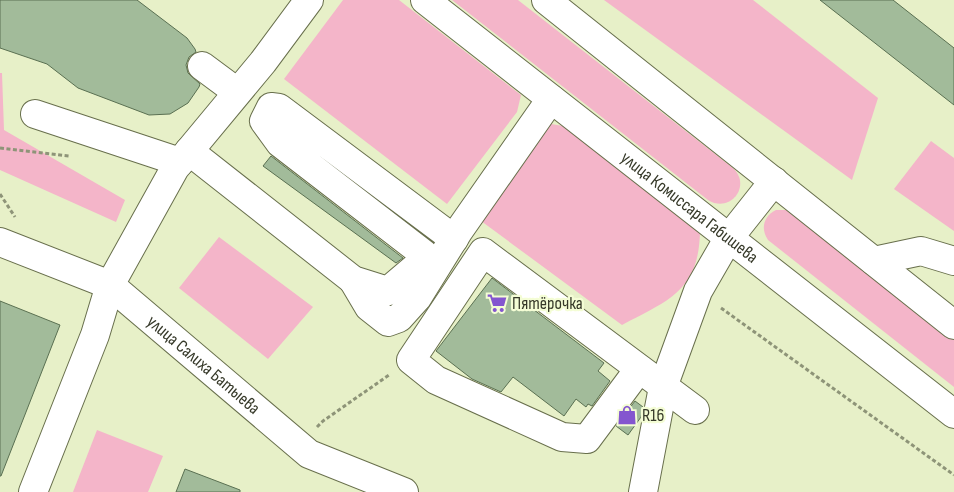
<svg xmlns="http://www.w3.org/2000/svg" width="954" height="492" viewBox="0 0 954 492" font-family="'Sofia Sans Condensed',sans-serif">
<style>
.green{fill:#f4b5c9}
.building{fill:#a2bb9a;stroke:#5a7052}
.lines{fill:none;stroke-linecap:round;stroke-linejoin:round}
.minor-casing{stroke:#686f4c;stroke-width:30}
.path{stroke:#8e9478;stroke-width:3;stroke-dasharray:4 2.5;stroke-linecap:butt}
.minor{stroke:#fff;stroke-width:28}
.labels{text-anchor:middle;stroke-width:4.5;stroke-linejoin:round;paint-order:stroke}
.street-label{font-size:18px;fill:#363929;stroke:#f4fdd5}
.poi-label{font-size:18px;fill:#363929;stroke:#f4fdd5;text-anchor:start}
</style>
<rect width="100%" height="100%" fill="#e7f0c8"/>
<g class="green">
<path d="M343,0H399L521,95L517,112L447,204L284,79Z"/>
<path d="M452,0H518L733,168C752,186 730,214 708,200Z"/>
<path d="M604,0H753L878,98L852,180Z"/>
<path d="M0,73H2L4,130L125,200L116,222L0,170Z"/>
<path d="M551,124L569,127L700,231C699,291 669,300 622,325L477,218L544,126Z"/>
<path d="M931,141L954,158V231L894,189Z"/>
<path d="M776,210H787L794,213L954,339V387L768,240C760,228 764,216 776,210Z"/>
<path d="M219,237L313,307L268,359L179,288Z"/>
<path d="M97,430L163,456L148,492H73Z"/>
</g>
<g class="building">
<path d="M0,0H137L187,38L195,49L196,52L189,57L186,65L188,73L200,84L199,87L188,103L170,114L149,115L78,88L47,64L0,48Z"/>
<path d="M820,0H893L954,48V105Z"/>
<path d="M271,156L403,258L396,263L263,166Z"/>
<path d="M492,278L604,363L598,371L610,381L592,406L588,404L586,407L576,399L564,416L513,377L501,392L472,379L436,351Z"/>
<path d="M0,301L60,325L1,476H0Z"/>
<path d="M635,401L643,407L641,417L628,435L616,426Z"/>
<path d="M185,469L240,490V492H176Z"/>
</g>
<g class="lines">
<defs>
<g id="minor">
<path id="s1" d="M425,0L954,414"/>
<path d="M546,0L954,325"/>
<path d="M202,66L237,92"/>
<path d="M35,114L180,162"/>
<path d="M189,151L353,280L388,291L422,262L424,254L280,143L264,121L271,107L279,108L454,239"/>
<path id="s2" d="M0,242L110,285L309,454L404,492"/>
<path d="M874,261L921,251L954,261"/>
<path d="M353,280L369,307L388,322L399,318L417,298L458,232L551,99"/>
<path d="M639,369L587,439L562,437L436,380L411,360L483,252L695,410"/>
<path d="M33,492L95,335L110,285L175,168L263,62L309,0"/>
<path d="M643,492L663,387L698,291L728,239L774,181"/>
</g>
</defs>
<use href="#minor" class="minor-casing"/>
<g class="path">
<path d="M0,148L69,156"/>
<path d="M0,194L15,217"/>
<path d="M721,308L954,475"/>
<path d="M317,427L323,421L389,375"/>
</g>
<use href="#minor" class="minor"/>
</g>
<defs>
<symbol id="supermarket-bare" viewBox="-9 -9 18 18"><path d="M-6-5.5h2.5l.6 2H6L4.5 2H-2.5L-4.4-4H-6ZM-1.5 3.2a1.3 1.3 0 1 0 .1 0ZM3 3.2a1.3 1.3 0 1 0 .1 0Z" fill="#8456cf" stroke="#f4fdd5" stroke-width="2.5" paint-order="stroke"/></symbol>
<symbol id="shop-bare" viewBox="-9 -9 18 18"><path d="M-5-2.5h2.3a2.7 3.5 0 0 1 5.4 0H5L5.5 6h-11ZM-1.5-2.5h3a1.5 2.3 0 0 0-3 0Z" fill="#8456cf" stroke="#f4fdd5" stroke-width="2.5" paint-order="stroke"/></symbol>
</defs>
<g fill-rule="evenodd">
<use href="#supermarket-bare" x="483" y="289" width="28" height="28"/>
<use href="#shop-bare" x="613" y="401" width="28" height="28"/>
</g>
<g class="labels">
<g class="street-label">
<text dy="6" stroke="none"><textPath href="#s1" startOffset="336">улица Комиссара Габишева</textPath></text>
<text dy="6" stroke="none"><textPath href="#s2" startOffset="241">улица Салиха Батыева</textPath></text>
</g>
<g class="poi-label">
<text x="512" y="309">Пятёрочка</text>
<text x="642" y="421">R16</text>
</g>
</g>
</svg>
